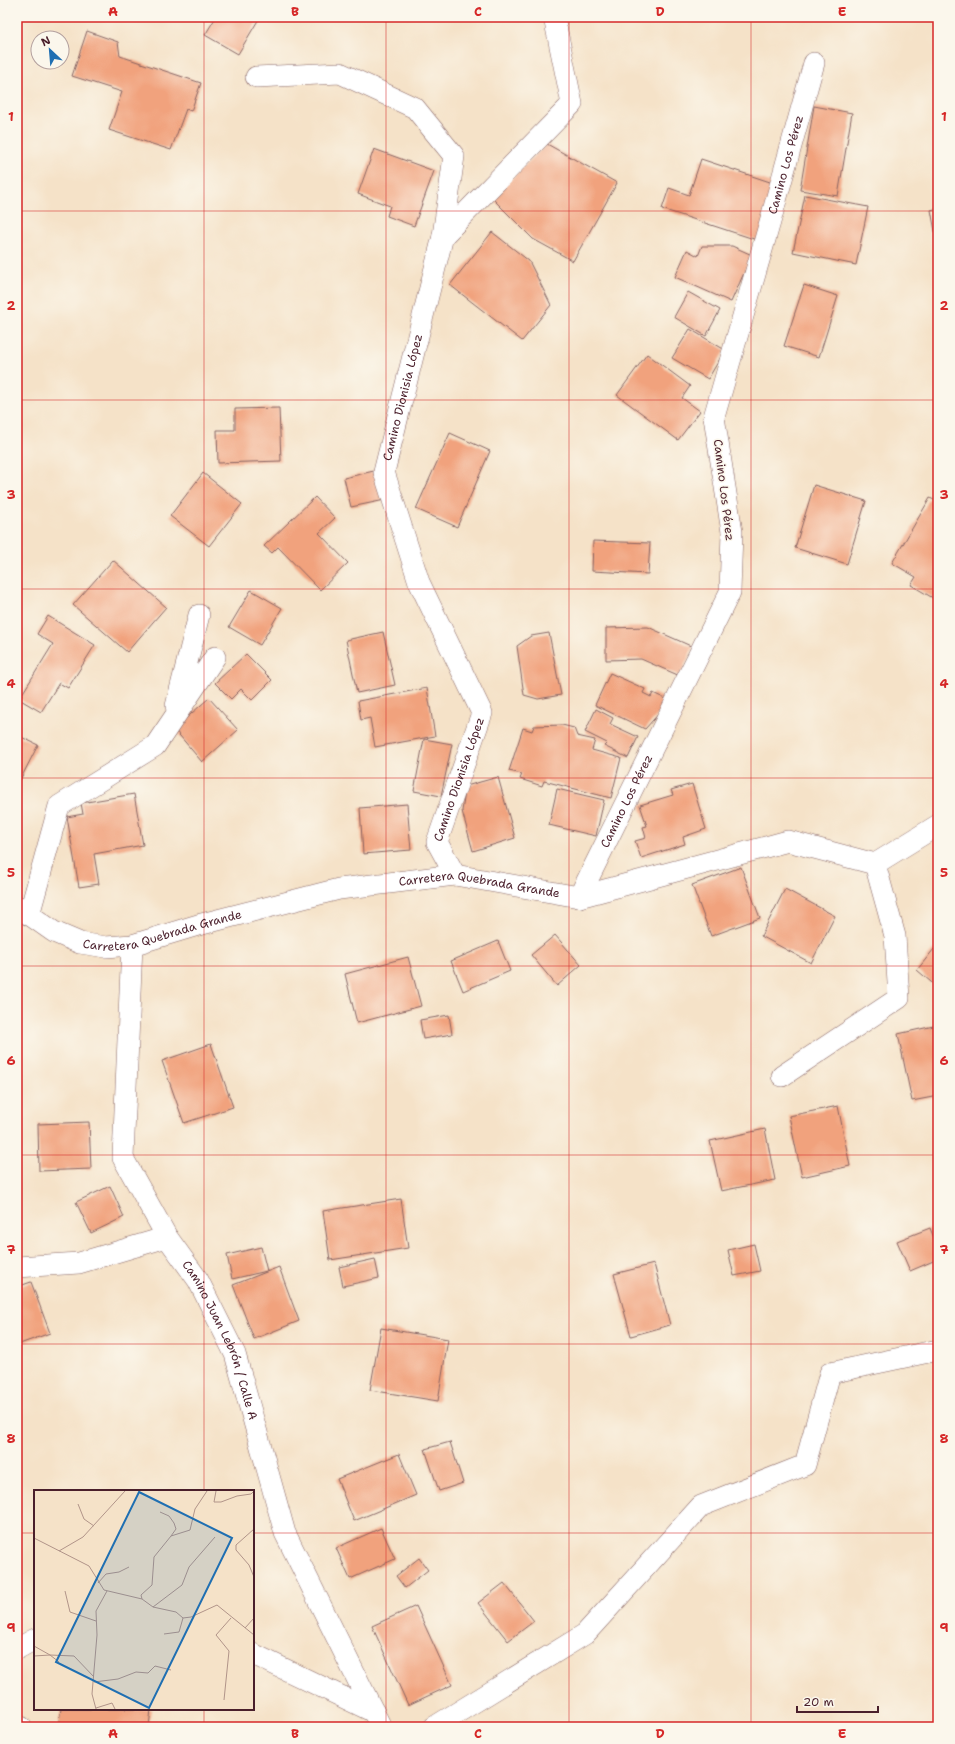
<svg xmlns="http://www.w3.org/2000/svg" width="955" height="1744" viewBox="0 0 955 1744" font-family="'Shantell Sans',sans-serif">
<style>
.building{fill:#f1a27d}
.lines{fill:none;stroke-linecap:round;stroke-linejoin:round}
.street-casing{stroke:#866362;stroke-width:22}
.street{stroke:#fff;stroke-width:21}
.grid{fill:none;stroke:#d62828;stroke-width:1;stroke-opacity:0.55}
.labels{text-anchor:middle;stroke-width:3;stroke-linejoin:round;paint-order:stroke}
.street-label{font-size:12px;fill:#4a1f2b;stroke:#fbf7ec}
.inset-road{fill:none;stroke:#b19489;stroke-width:1}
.view{fill:#1f6fb2;fill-opacity:0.15;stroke:#1f6fb2;stroke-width:2}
.inset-edge{fill:none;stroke:#4a1f2b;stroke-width:2}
.neatline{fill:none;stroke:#d62828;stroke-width:1.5}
.grid-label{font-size:13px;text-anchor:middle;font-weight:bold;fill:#d62828}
</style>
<rect width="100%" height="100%" fill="#fbf7ec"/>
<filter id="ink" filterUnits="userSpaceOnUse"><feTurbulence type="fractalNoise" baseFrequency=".025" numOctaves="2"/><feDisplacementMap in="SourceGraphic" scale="8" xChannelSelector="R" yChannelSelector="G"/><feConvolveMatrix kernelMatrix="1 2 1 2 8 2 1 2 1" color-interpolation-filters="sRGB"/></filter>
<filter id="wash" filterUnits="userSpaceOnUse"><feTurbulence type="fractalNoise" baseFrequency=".012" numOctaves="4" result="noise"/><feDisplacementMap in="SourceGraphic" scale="16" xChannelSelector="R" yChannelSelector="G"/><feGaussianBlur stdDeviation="0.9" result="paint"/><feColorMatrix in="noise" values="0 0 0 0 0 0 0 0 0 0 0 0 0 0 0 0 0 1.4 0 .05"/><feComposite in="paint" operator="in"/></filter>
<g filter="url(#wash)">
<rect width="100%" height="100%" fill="#f5e2c8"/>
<g id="blocks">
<g class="building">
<path d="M216,17H260L238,54L205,35Z"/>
<path d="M87,31L118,42L120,56L201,83L191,111L186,109L171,150L109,130L122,92L72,76Z"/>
<path d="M814,106L852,113L838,196L800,190Z"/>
<path d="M547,144L617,183L573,261L533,239L492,198Z"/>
<path d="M374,149L434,171L414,226L387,216L390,206L358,194Z"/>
<path d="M701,159L779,185L760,241L662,209L669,188L689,195Z"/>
<path d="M805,195L868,207L856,265L793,252Z"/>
<path d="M938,208V242H937L931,210Z"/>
<path d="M492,232L529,261L551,305L522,341L450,285Z"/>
<path d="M702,246H732L752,255L731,302L675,277L687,250L698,256Z"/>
<path d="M804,285L838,296L819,357L784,346Z"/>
<path d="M688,292L720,310L706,336L674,317Z"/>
<path d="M690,329L725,350L708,379L672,358Z"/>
<path d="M647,354L690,386L682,398L700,411L678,440L617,395Z"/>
<path d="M279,408L281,461L218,463L217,430H235V409Z"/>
<path d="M450,433L490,451L457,527L416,509Z"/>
<path d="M378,470L385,500L351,507L344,478Z"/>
<path d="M203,473L242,504L209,546L170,516Z"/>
<path d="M814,485L866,501L847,564L795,548Z"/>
<path d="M315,497L335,518L319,533L348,563L320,590L278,547L272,553L264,546Z"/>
<path d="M930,498L938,502V601L911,585L916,577L892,563Z"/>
<path d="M593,541L650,543L648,574L592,571Z"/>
<path d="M113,560L166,607L127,652L73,605Z"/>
<path d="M251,590L282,608L260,645L229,627Z"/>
<path d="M48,616L95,645L68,688L59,683L41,712L19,699L53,644L37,634Z"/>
<path d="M648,627L693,647L680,676L641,659L606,660V628Z"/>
<path d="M383,632L395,685L357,693L346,640Z"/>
<path d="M549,633L561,695L538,699L524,695L517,646L531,636Z"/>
<path d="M246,654L272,680L252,700L241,689L231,699L215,683Z"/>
<path d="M610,673L645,689L643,693L651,697L653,693L670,701L645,729L595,705Z"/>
<path d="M427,688L435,736L375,747L370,718L361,720L358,701Z"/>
<path d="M209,698L238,730L202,762L174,729Z"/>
<path d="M596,709L613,718L610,724L638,737L628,758L604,746L607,743L585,732Z"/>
<path d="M562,725L574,728L577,736L595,740L592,750L621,758L611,798L544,781L542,786L520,779L522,774L509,771L523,728L532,731L534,726Z"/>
<path d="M17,735L38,745L17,786Z"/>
<path d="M424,739L452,744L441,796L414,791Z"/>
<path d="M498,777L515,838L473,851L462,811L466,786Z"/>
<path d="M692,784L706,829L683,837L685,844L641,858L635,841L646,838L643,827L647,826L640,805L673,795L671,790Z"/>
<path d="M557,789L604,800L596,836L549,825Z"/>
<path d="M134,794L143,845L94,854L99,884L79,887L67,817L83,814L81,803Z"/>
<path d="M407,804L411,850L363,854L360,808Z"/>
<path d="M741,867L760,918L711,936L692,885Z"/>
<path d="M785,889L835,916L811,963L761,936Z"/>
<path d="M555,935L581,965L557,986L531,955Z"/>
<path d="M498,941L510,971L463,991L451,961Z"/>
<path d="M934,949L938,952V988L917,970Z"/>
<path d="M408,957L421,1006L357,1023L345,974Z"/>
<path d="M449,1015L452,1034L423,1039L420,1020Z"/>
<path d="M938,1025V1096L912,1101L898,1034Z"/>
<path d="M211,1044L233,1107L184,1123L162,1061Z"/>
<path d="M838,1106L850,1166L802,1177L789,1116Z"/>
<path d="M89,1122L91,1169L39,1171L38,1124Z"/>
<path d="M765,1129L775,1180L721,1191L710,1141Z"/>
<path d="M110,1186L124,1217L91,1233L76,1202Z"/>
<path d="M401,1199L408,1248L330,1260L323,1211Z"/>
<path d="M930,1228L938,1248V1259L910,1271L897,1241Z"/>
<path d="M754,1244L760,1271L734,1276L728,1250Z"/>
<path d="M261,1247L267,1271L232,1279L227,1255Z"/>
<path d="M375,1259L379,1278L343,1286L339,1267Z"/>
<path d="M654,1264L670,1325L631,1336L614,1274Z"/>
<path d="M279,1267L299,1321L254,1339L233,1285Z"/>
<path d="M31,1282L50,1333L17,1345V1287Z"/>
<path d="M381,1328L448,1339L438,1401L370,1390Z"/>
<path d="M450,1442L463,1483L439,1491L425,1449Z"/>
<path d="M399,1454L416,1495L354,1521L337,1479Z"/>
<path d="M381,1528L395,1559L350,1579L336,1548Z"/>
<path d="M419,1558L428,1570L405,1588L396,1576Z"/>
<path d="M504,1583L534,1621L508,1641L478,1603Z"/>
<path d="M416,1606L452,1685L408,1705L372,1626Z"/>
<path d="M61,1709H151L149,1727H58Z"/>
</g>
</g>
</g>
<g filter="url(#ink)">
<use href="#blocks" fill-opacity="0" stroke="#866362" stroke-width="1"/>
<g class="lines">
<defs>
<g id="street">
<path d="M256,77L340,73L415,108L454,156L443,236"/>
<path d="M176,706L199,615"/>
<path id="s1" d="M455,875L437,842L482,713L419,582L384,472L443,236L572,104L554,17"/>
<path id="s2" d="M579,897L730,592L732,532L714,417L770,222L814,63"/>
<path id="s3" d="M17,906L54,932L80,943L106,947L132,945L198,925L339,889L455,875L579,897L788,841L875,864L938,825"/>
<path d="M29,915L59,806L155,746L215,657"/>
<path id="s4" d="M132,945L123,1158L167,1237L198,1280L235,1354L285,1533L381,1727"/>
<path d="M782,1076L899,998L895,936L875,864"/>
<path d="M17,1267L79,1263L167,1237"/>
<path d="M17,1649L35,1639"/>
<path d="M253,1654L374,1712"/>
<path d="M17,1726L21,1727"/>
<path d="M434,1727L585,1634L701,1506L805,1465L830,1373L938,1350"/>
</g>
</defs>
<use href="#street" class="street-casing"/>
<use href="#street" class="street"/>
</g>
</g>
<path class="grid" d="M204,17V1491M386,17V1727M569,17V1727M751,17V1727M17,211H938M17,400H938M17,589H938M17,778H938M17,966H938M17,1155H938M17,1344H938M17,1533H35M253,1533H938M204,1709V1727"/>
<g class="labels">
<g class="street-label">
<text dy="4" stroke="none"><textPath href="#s2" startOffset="779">Camino Los Pérez</textPath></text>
<text dy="4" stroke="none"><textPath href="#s1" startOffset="512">Camino Dionisia López</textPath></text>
<text transform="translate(724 490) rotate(83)" y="4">Camino Los Pérez</text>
<text dy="4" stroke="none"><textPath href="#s1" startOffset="104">Camino Dionisia López</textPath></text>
<text dy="4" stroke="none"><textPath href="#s2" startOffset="107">Camino Los Pérez</textPath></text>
<text dy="4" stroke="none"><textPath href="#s3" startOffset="482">Carretera Quebrada Grande</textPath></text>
<text dy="4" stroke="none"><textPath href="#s3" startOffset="158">Carretera Quebrada Grande</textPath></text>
<text dy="4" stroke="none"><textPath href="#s4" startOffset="421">Camino Juan Lebrón / Calle A</textPath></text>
</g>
</g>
<g transform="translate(34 1490)">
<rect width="220" height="220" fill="#f5e2c8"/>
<path class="inset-road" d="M182,1L180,12H187L203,6L217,4L220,1M44,14L50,29L60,36M126,22L135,26L140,33L142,39L137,46M220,39L202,55V60L215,75L220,87M0,48L55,76L70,100L108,109L119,117L142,122L149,128L157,127L183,115L220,145M25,61L49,47L91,1M64,93L72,84L85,82L95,77M31,101L36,122L62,131M108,109L107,105L118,95L120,67L137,46L156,40L161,19L173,1M119,117L148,95L155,77L181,47M211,138L220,128M130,144L145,142L149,128M0,156L16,165L40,166L60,187M0,166L16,165L25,172M60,192L84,189L102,182L114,183L121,176L137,180M190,210L195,161L182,145L197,128M62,218L78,213L81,219M62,219L58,204L63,145L62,121L73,101"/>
<path class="view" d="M105,2L198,48L115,218L22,172Z"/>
<rect width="220" height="220" class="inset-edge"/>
</g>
<rect width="955" height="1744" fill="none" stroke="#fbf7ec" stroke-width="44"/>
<g transform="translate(50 50) rotate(334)"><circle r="19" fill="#fbf7ec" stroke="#b4a19f"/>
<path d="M0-3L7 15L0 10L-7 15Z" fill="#1f6fb2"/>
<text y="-6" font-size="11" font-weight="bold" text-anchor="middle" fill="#4a1f2b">N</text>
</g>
<path d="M797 1706v6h81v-6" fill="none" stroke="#4a1f2b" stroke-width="2"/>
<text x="803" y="1706" font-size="12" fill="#4a1f2b" stroke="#fbf7ec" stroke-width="3" paint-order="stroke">20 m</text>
<rect x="22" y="22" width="911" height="1700" class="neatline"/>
<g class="grid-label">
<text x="113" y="16">A</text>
<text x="295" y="16">B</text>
<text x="478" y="16">C</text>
<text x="660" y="16">D</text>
<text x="842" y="16">E</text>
<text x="11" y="121">1</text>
<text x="944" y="121">1</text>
<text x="11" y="310">2</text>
<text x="944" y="310">2</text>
<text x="11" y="499">3</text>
<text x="944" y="499">3</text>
<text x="11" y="688">4</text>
<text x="944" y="688">4</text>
<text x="11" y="877">5</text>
<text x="944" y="877">5</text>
<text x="11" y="1065">6</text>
<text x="944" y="1065">6</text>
<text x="11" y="1254">7</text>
<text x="944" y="1254">7</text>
<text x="11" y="1443">8</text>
<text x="944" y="1443">8</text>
<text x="11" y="1632">9</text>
<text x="944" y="1632">9</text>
<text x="113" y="1738">A</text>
<text x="295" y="1738">B</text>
<text x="478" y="1738">C</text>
<text x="660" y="1738">D</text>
<text x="842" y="1738">E</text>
</g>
</svg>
